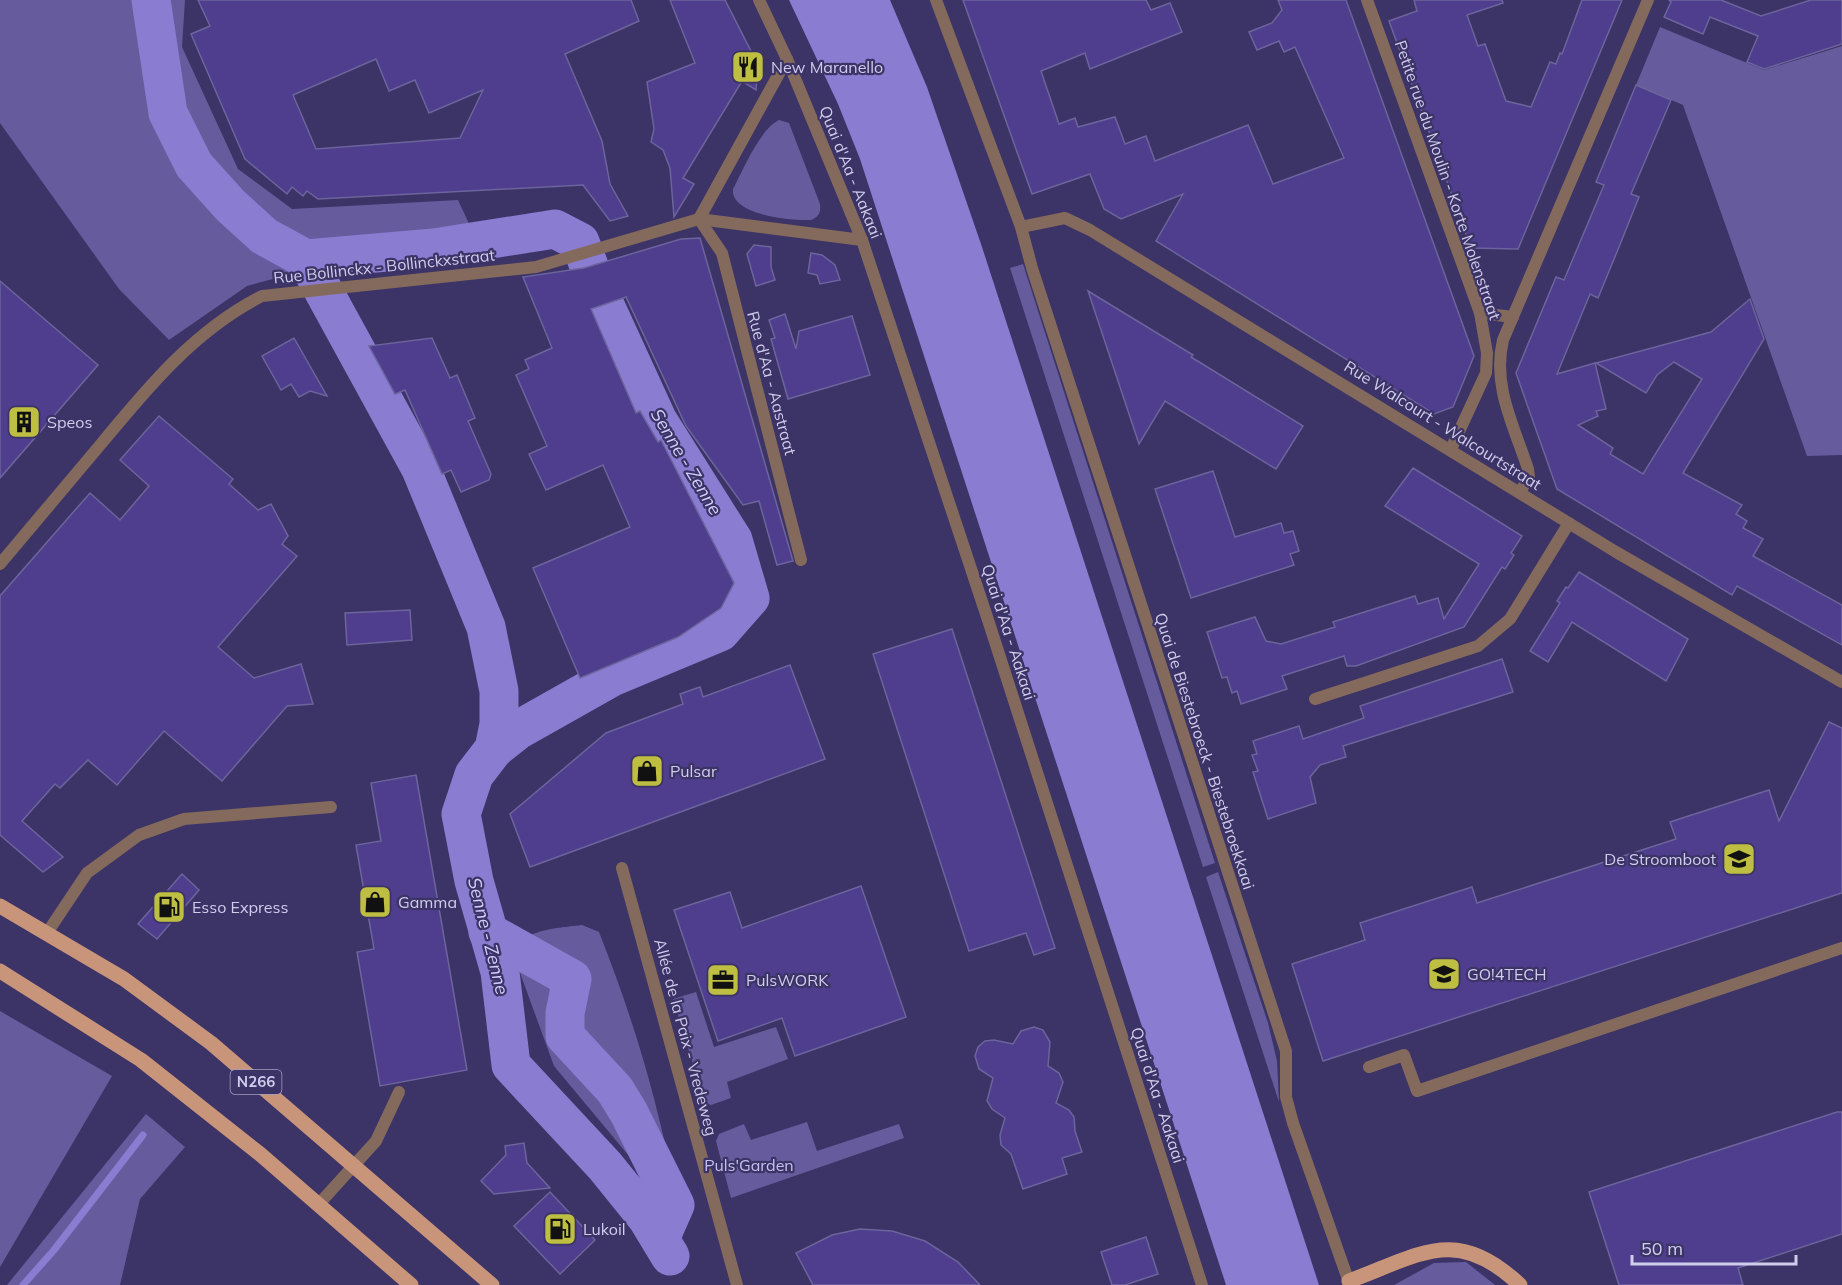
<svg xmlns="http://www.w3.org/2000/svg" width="1842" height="1285" viewBox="0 0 1842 1285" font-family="Mulish,sans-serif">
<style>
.green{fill:#665c9d}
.water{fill:#897cd1}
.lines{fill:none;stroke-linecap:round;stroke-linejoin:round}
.stream{stroke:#897cd1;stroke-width:7}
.river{stroke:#897cd1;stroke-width:39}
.building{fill:#4e3e8d;stroke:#6c649c;stroke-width:1.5;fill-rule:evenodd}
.pedestrian{stroke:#846a5d;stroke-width:12}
.minor{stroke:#846a5d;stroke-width:12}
.primary{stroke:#c9957a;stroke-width:15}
.labels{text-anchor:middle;stroke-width:4.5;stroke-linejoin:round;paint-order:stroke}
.shield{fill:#3c3366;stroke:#a49fc4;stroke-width:1.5}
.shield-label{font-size:15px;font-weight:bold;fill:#d0cdec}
.poi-label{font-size:16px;fill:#d0cdec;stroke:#3c3366;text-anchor:start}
.street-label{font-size:16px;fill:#d0cdec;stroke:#3c3366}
.park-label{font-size:16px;fill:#c6c2ee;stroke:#3c3366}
.water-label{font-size:18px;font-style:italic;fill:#d3cffc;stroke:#3c3366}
</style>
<rect width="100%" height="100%" fill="#3c3366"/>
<g class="green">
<path d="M0,0H185L182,47L238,169L292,209L458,200L484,256L392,271L280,277L247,286L169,340L119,289L0,123Z"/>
<path d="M1660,27L1764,70L1842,46V455L1807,456L1683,105L1636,85Z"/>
<path d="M779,120L789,123L820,204C821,212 819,217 811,220C791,221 730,215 733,189C743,170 760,129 779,120Z"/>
<path d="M1023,264L1215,863L1203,867L1010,268Z"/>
<path d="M1218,872L1268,1023L1277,1061L1279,1102L1206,877Z"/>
<path d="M582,925L599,932C633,1018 656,1095 674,1186L659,1192L554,1066L515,959C513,929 560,928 582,925Z"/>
<path d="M696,992L714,1047L776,1027L788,1059L727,1082L731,1098L711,1105L705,1103L673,999Z"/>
<path d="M0,1011L112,1076L0,1267Z"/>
<path d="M146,1114L185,1147L140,1199L120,1285H7Z"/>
<path d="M807,1122L817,1151L899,1124L904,1138L731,1198L716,1141L719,1134L744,1124L751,1140Z"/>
<path d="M1466,1262L1495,1285H1394L1434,1263Z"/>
</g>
<path class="water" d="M789,0H890L927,87L982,247L1319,1285H1226L860,159L838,104Z"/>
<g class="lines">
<path class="stream" d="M23,1285L54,1250L143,1135"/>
<g class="river">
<path d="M151,0L168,113L194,165L230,205L264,236L306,259L421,469L486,627L499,691V724L494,749L474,775L461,814L474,881L500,972L511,1065L605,1166L647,1218L670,1256"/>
<path d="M306,259L434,248L555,229L580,242L598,290L658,421L733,540L750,598L720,632L612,677L518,730L494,749"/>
<path d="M488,932L572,979L565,1013V1036L615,1090L629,1113L675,1205L660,1239"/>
</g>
</g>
<g class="building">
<path d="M198,0H631L639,21L565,54L602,141L610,184L628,216L610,221L583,185L318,199L307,191L303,196L292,187L287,194L245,159L191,34L210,26ZM376,59L389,91L415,80L429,113L483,90L460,138L316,149L293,95Z"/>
<path d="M670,0H725L758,65L756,90L742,81L683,178L694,184L674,217L670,168L663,150L651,142L654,129L647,82L695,63Z"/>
<path d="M963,0H1146L1151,10L1170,3L1182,32L1090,69L1085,53L1041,71L1059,124L1075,118L1078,127L1115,117L1125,144L1146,136L1155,161L1248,125L1273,184L1344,158L1295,47L1284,52L1279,41L1257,50L1249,32L1272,23L1282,10L1278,0H1346L1474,356L1453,407L1434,414L1156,241L1183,194L1121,219L1104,209L1090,174L1032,194Z"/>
<path d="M1414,0H1502L1503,3L1467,15L1478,46L1485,44L1506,101L1531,107L1550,62L1556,64L1560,53L1562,54L1582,0H1622L1518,249L1471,248L1389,21L1417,11Z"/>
<path d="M1669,0H1721L1761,16L1811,0H1842V44L1764,69L1747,62L1758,36L1710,17L1703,34L1664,17L1671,2Z"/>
<path d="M1636,85L1671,100L1631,194L1639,197L1619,247L1598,298L1590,294L1557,374L1595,363L1606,409L1596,411L1598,416L1578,425L1613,448L1610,454L1643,474L1702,379L1674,362L1657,375L1646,393L1596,363L1711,332L1750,299L1764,339L1683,473L1742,505L1736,514L1747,521L1743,528L1763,539L1753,556L1842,605V645L1737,586L1732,595L1557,489L1516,373L1556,277L1564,280L1604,185L1596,182Z"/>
<path d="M700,238L793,561L777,565L759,501L743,505L686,426L626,297L591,309L636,413L640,411L658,442L661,440L734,583L721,608L678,637L580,678L533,568L630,527L603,465L546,490L529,454L547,446L516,375L529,369L525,360L552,348L523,277L584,268L681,239Z"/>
<path d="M754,245L771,247V267L775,280L756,286L747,254Z"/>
<path d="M811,253L822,255L835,265L840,280L820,284L817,275L808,273Z"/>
<path d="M0,281L98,365L0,478Z"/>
<path d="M1088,291L1193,355L1191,357L1303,426L1276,469L1165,401L1139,444Z"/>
<path d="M785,314L796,349L799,331L852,316L870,375L788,399L771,339L775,338L769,320Z"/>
<path d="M294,338L327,396L310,391L299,397L291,384L281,390L276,381L262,356Z"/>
<path d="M432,338L450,378L457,375L475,418L468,421L491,474L489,480L461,492L451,470L442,474L405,390L395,394L369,346Z"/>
<path d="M159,416L233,479L229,484L258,510L271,504L288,536L282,544L297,556L218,647L254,678L301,664L313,704L287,706L222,781L164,731L117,785L88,760L60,788L55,784L22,821L63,857L43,872L0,835V596L90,493L120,520L149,486L120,460Z"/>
<path d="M1413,468L1522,536L1511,553L1514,555L1505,569L1502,567L1464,627L1356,666H1347L1344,656L1282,676L1287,689L1241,704L1237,691L1232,693L1227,677L1222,678L1207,632L1255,617L1266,641L1281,644L1335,627L1333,622L1415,596L1418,604L1438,598L1444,619L1479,564L1385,506Z"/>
<path d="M1213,471L1235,537L1281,523L1284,533L1293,531L1299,551L1290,554L1294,565L1191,598L1155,489Z"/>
<path d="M1579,572L1688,639L1666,681L1572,622L1548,662L1530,651L1560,603L1557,601L1566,587L1568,588Z"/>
<path d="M410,610L412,640L347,645L345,613Z"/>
<path d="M952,629L1055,948L1034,955L1026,933L969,951L873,654Z"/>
<path d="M1502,659L1513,692L1343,746L1346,757L1320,765L1310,777L1316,803L1268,819L1253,772L1258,771L1252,755L1257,754L1253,741L1299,726L1303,739L1364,718L1360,706Z"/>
<path d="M790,665L825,759L530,867L510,814L606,733L683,704L680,694L700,687L703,697Z"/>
<path d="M1829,722L1842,728V893L1323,1061L1292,964L1365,940L1360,923L1472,887L1477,903L1676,839L1670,822L1769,790L1779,821Z"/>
<path d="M416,775L467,1070L380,1086L357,952L374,949L356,845L381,841L371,783Z"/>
<path d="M182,874L199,890L157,939L138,924Z"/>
<path d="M861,886L906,1017L795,1056L782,1018L718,1041L674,910L730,892L742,928Z"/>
<path d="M1034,1027L1043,1030L1050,1042L1048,1066L1059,1073L1063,1082L1056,1103L1069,1110L1074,1117L1075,1131L1082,1152L1062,1158L1067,1174L1023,1189L1011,1154L1001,1145L1000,1135L1005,1118L992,1109L987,1101L993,1078L979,1069L975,1056L978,1047L985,1041L994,1040L1013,1044L1021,1031Z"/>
<path d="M1837,1112H1842V1234L1738,1268L1743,1285H1619L1589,1192Z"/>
<path d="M524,1143L527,1163L550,1188L494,1194L481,1181L506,1155L505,1146Z"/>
<path d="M550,1192L595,1240L560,1274L514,1226Z"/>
<path d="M860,1229L892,1231L925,1241L958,1262L980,1285H813L796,1253L832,1235Z"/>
<path d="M1146,1237L1158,1274L1125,1285H1112L1101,1252Z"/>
</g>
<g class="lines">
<path class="pedestrian" d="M1369,1067L1404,1055L1417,1091L1842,948"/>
<g class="minor">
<path d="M759,0L787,59L862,240L989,623L1202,1285"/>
<path d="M936,0L1021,227L1032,268L1286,1051V1097L1293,1123L1350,1285"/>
<path d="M1367,0L1480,313L1487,353L1486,373L1451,449"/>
<path d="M699,219L722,253L801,560"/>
<path d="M699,219L787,59"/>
<path d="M1021,227L1065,218L1090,230L1616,552L1842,682"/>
<path d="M1480,313L1513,317"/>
<path d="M1520,492L1529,477L1528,469C1514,426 1492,386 1503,340L1648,0"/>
<path d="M0,564C34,524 67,484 101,444C148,387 195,330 262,296L536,267L699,219L862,240"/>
<path d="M1315,699L1478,646L1510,619L1569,523"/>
<path d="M622,868L737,1285"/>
<path d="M47,933L87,873L139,835L184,819L331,807"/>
<path d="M318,1205L376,1141L399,1092"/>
</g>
<g class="primary">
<path d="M0,906L124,979L211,1043L492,1285"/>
<path d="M0,971L141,1060L260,1154L411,1285"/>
<path d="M1349,1281C1420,1255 1456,1224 1520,1285"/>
</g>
</g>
<defs>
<symbol id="restaurant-square" viewBox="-11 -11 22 22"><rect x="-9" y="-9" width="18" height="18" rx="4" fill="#bebe42" stroke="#3c3366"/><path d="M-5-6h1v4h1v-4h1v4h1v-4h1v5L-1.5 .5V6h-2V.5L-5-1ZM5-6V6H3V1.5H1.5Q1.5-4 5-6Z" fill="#111"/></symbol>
<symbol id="building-square" viewBox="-11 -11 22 22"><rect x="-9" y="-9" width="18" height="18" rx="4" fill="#bebe42" stroke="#3c3366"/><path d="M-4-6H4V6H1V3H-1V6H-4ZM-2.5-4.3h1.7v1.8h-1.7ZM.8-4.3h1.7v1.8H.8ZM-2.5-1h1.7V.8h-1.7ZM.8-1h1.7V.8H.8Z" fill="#111"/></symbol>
<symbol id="shop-square" viewBox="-11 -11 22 22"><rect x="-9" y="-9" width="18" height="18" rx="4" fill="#bebe42" stroke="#3c3366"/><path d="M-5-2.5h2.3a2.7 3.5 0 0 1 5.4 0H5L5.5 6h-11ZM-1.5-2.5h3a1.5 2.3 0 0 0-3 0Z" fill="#111"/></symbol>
<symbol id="school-square" viewBox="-11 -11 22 22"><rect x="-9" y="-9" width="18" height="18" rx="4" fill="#bebe42" stroke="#3c3366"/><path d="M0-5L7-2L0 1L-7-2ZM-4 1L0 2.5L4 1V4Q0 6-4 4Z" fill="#111"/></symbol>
<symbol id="fuel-square" viewBox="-11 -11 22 22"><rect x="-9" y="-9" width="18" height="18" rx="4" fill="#bebe42" stroke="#3c3366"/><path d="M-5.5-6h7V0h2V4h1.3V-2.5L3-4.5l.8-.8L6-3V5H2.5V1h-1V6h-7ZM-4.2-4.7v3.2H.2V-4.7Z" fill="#111"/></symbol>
<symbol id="office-square" viewBox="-11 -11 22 22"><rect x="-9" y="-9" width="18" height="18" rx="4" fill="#bebe42" stroke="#3c3366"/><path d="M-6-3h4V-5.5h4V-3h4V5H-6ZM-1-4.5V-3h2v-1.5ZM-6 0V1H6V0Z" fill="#111"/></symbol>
</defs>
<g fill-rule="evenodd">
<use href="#restaurant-square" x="729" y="48" width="38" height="38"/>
<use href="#building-square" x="5" y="403" width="38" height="38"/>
<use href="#shop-square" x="628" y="752" width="38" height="38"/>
<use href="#school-square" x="1720" y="840" width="38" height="38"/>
<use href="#shop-square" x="356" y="883" width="38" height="38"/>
<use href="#fuel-square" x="150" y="888" width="38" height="38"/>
<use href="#school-square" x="1425" y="955" width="38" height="38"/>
<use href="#office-square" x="704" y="961" width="38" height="38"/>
<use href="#fuel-square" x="541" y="1210" width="38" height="38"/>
</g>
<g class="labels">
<rect class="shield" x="230.5" y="1070" width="51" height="24" rx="4.5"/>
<g class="shield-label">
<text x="256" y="1087">N266</text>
</g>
<g class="poi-label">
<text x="771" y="73">New Maranello</text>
<text x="47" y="428">Speos</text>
<text x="670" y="777">Pulsar</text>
<text x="1716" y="865" text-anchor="end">De Stroomboot</text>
<text x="398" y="908">Gamma</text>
<text x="192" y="913">Esso Express</text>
<text x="1467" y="980">GO!4TECH</text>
<text x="746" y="986">PulsWORK</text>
<text x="583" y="1235">Lukoil</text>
</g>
<g class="street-label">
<text transform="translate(851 172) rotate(68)" y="6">Quai d'Aa - Aakaai</text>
<text transform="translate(1448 180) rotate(71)" y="6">Petite rue du Moulin - Korte Molenstraat</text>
<text transform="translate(384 266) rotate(-6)" y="6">Rue Bollinckx - Bollinckxstraat</text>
<text transform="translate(772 383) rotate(75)" y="6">Rue d'Aa - Aastraat</text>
<text transform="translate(1443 425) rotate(32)" y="6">Rue Walcourt - Walcourtstraat</text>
<text transform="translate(1009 632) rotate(72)" y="6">Quai d'Aa - Aakaai</text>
<text transform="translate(1205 751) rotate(72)" y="6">Quai de Biestebroeck - Biestebroekkaai</text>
<text transform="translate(686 1037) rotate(75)" y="6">Allée de la Paix - Vredeweg</text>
<text transform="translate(1158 1095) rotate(72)" y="6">Quai d'Aa - Aakaai</text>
</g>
<g class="park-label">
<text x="749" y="1171">Puls'Garden</text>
</g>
<g class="water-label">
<text transform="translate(686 462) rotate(59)" y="6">Senne - Zenne</text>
<text transform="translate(488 936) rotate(76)" y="6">Senne - Zenne</text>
</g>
</g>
<path d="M1632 1255v9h164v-9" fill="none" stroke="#d0cdec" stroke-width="3"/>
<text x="1641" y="1255" font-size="18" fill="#d0cdec" stroke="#3c3366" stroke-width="4.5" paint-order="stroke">50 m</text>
</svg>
